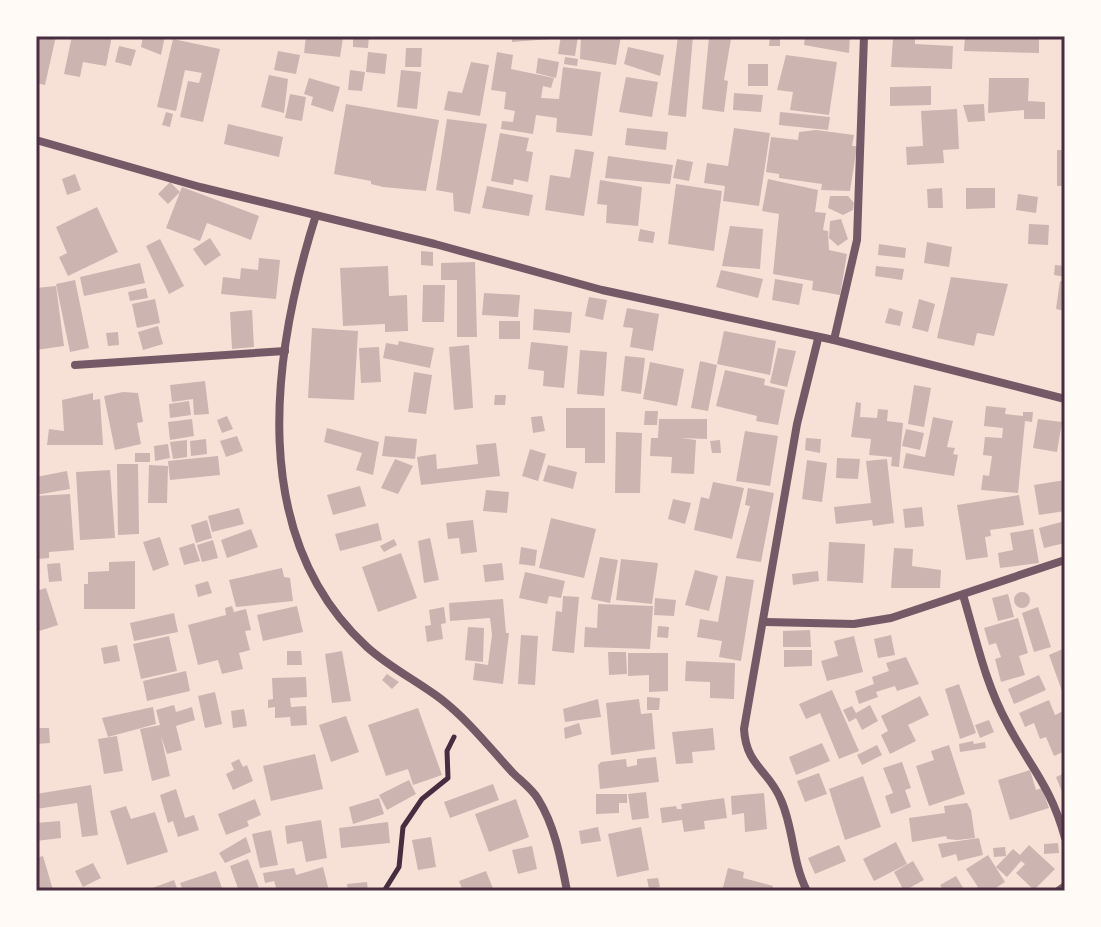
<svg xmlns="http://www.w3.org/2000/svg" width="1101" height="927" viewBox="0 0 1101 927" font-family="Manrope,sans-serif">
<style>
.building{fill:#ccb4b1}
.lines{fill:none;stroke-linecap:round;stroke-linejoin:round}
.path{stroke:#4a2c40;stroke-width:5}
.minor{stroke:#755966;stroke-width:8}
.neatline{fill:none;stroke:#4a2c40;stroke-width:3}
</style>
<rect width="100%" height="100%" fill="#f7e1d7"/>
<g class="building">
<path d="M36,36H56L45,85L36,83Z"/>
<path d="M72,36H112L106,66L83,62L80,77L64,74Z"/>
<path d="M143,36H165L161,55L141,47Z"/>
<path d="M306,36L343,38L340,57L304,53Z"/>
<path d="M353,36H369L368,48L353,47Z"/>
<path d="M512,36H551V39L512,42Z"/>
<path d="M561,36H578L575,56L558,54Z"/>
<path d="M581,36H621L616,65L580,59Z"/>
<path d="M678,36H693L686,117L668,115Z"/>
<path d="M770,36H780V46H769Z"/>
<path d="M805,36H850L849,53L804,45Z"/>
<path d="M965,36H1039V53L964,51Z"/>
<path d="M709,37L731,39L724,80L728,81L724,112L702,109Z"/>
<path d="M893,38L915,39V44L953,46L952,69L891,67Z"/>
<path d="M173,39L220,49L203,122L180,117L188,81L199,83L202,73L185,70L176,111L157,107Z"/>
<path d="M119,46L136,50L131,66L115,62Z"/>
<path d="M628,47L664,55L660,76L624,64Z"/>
<path d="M406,48H422L421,67H405Z"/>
<path d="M278,51L300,55L296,74L274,70Z"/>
<path d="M368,52L387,54L385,74L366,72Z"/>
<path d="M497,52L513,55L511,69L554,78L551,88L543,86L541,98L559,99L563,67L601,72L592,136L556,132L557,118L536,115L533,134L501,129L502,121L513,122L515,111L504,109L506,92L491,90Z"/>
<path d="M786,55L837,62L829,115L790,110L793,92L777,90Z"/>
<path d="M565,57L578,59L577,66L564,64Z"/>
<path d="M538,58L559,62L556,78L536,73Z"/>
<path d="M471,62L489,65L480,116L444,110L448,91L462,93Z"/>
<rect x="748" y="64" width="20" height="22"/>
<path d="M350,70L365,72L362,91L348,90Z"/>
<path d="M401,70L421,72L417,109L397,107Z"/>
<path d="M269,75L288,79L284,113L261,107Z"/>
<path d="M626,77L658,82L652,117L619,112Z"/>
<path d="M309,78L340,87L333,112L311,105L313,97L304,94Z"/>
<path d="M989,78H1029L1028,101L1045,102V119H1024V110L988,113Z"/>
<path d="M931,86V105L890,106V87Z"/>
<path d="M734,93L763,95L761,112L733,110Z"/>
<path d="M290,94L306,97L302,121L285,118Z"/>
<path d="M346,104L439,120L426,191L383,187L371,184V181L334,174Z"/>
<path d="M984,104L985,121L968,122L963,105Z"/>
<path d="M957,109L959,149L943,150L944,163L907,165L906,147L923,146L921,111Z"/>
<path d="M166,112L173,114L170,127L162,125Z"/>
<path d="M780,112L830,117L828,130L779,125Z"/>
<path d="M447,119L487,124L470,214L454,211L453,193L436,190Z"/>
<path d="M228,124L283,137L279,157L224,144Z"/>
<path d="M627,128L668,132L666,150L625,145Z"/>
<path d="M734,128L770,133L759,206L723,201L725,186L704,183L707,163L728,166Z"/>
<path d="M816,130L854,135L852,146H857L850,191L821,190L822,184L779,178V174L766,172L771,137L798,140L799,132Z"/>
<path d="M500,133L529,138L526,151L533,152L528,182L514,179L513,185L491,181Z"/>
<path d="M575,149L594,152L584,216L545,210L550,175L570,178Z"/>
<rect x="1057" y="150" width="8" height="36"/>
<path d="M608,156L673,165L670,184L605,178Z"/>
<path d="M677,159L693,162L689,181L673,178Z"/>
<path d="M75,174L81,190L67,195L62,179Z"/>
<path d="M768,179L818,190L815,212L826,213L823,230L828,231L829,250L847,254L840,295L812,290L813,281L773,274L779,214L762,211Z"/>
<path d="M600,180L642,187L638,226L606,223L607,205L597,204Z"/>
<path d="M170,182L180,192L182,187L259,216L251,240L207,223L200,241L166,228L180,192L168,204L158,194Z"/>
<path d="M676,184L722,191L714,251L668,244Z"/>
<path d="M487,186L533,195L529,216L482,208Z"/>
<path d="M942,188L943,208H928L927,189Z"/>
<path d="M966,188H995V208L966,209Z"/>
<path d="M1018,194L1038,197L1036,213L1016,210Z"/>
<path d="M830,196H848L854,203L853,210L843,215L828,208Z"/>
<path d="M97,207L118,252L68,276L59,257L67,253L56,227Z"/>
<path d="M841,219L848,239L838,246L829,238L830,221Z"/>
<path d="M1029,224L1049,225L1048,245L1028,244Z"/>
<path d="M730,226L763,229L760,269L722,266Z"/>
<path d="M640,229L655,232L653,243L638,241Z"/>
<path d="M210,238L221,255L205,266L193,249Z"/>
<path d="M160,239L184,286L169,294L146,246Z"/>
<path d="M927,242L952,247L949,267L924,263Z"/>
<path d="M879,244L906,248L905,258L878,255Z"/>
<path d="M421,251L433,252V266L421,265Z"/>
<path d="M259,258L280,260L276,299L221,294L223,277L240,279L241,268L258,270Z"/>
<path d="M475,262L477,337H457V280H441V263Z"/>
<path d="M140,263L145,283L84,296L80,277Z"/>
<path d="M1055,265L1065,266V277L1054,275Z"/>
<path d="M388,266L389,296L407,295L408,331L385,332V324L343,326L340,268Z"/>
<path d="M876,266L904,269L902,280L875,276Z"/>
<path d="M721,270L763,279L758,298L716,287Z"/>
<path d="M951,277L1008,284L994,336L977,333L974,346L937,338Z"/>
<path d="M775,279L803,284L799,305L772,300Z"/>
<path d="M75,280L89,348L70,352L56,284Z"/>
<path d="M1060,281L1065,282V311L1056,309Z"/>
<path d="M423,285H445L444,322H422Z"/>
<path d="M56,286L64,346L36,350V288Z"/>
<path d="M146,288L148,298L130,301L128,292Z"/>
<path d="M484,293L520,295L518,317L482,315Z"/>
<path d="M589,297L607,300L603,320L585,316Z"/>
<path d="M155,299L160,323L137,328L132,304Z"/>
<path d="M919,299L935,304L928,332L912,328Z"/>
<path d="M627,308L659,314L653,351L630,347L633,328L623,327Z"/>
<path d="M889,308L903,312L900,326L885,323Z"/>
<path d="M534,309L572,312L570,333L533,330Z"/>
<path d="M252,310L254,347L232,349L230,312Z"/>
<rect x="499" y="321" width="21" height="18"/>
<path d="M158,326L163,344L143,350L138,332Z"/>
<path d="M312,328L358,331L354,400L308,398Z"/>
<path d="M724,331L776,341L770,375L717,364Z"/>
<path d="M118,332L119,345L108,346L106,333Z"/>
<path d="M399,341L434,348L430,368L383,358L386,343L398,345Z"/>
<path d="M531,342L568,346L564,388L543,386L544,371L528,369Z"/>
<path d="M469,345L473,408L454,410L449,347Z"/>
<path d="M379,347L381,382L361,383L359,348Z"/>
<path d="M778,348L796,351L787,387L770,383Z"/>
<path d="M580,350L607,352L604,396L577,394Z"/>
<path d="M625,356L645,358L641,394L621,391Z"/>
<path d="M700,361L717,365L708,411L691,408Z"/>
<path d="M650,362L684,369L677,406L643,399Z"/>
<path d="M725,370L765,379L764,385L785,390L778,425L756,421L757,416L716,406Z"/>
<path d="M414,372L432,375L426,414L408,412Z"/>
<path d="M205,381L209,414L194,415L193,399L172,402L170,385Z"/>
<path d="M914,385L931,388L924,427L908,424Z"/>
<path d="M123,392L138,393L143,422L137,423L141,444L115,450L104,396Z"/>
<path d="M93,393V400L100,399L103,445H47L49,429L64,431L62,400Z"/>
<path d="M495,395H506L505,405H494Z"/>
<path d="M189,401L191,415L170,418L169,404Z"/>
<path d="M856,402L861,403L860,417L877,418L878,409L888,410L887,421L903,423L899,467L891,466L892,457L869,455L871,439L851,437Z"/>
<path d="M986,406L1006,408L1005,414L1023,416V412H1033L1032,422L1025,421L1018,493L981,490L983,475L989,476L992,456L983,455L985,437L1002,438L1003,428L984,426Z"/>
<path d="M566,408H605V463H585V448H566Z"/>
<path d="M645,411H658L657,425H644Z"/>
<path d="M227,416L233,429L222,433L217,420Z"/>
<path d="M542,416L545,431L533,433L531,417Z"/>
<path d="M933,417L953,421L947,447L955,448L953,454L958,455L954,476L903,468L906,453L925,457Z"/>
<path d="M192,419L194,436L170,440L168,422Z"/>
<path d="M659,419H707V439L681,438L696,440L694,474L671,473L672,457L650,456L651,438H658Z"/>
<path d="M1038,419L1062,422L1057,452L1033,448Z"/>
<path d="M327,428L379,442L373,475L356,470L362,453L324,442Z"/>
<path d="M906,429L924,433L920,450L902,446Z"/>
<path d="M745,431L778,436L770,486L736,481Z"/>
<path d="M616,432L642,433L640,493H615Z"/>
<path d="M237,436L243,451L226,457L220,441Z"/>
<path d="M385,436L417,439L415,459L382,456Z"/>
<path d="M806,438L821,439L820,453L805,450Z"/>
<path d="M206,439L207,454L191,456L190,441Z"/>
<path d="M187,440V457L173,459L170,442Z"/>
<path d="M720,440L721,453H712L710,441Z"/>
<path d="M496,443L500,476L421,485L417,457L436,454L437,469L478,464L476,445Z"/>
<path d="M168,444L170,458L155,461L154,446Z"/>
<path d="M530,449L546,454L538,481L522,476Z"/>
<rect x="135" y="453" width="15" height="9"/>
<path d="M218,456L220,475L170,480L168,461Z"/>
<path d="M837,458L860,459L858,479L836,478Z"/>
<path d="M395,459L413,466L398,494L381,488Z"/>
<path d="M887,459L894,523L873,526L872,520L836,524L834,507L871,503L866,461Z"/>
<path d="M807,460L827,463L822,502L802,499Z"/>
<path d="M117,464H138L139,534L118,535Z"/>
<path d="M149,465L168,466L167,503H148Z"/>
<path d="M548,465L577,472L573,489L543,481Z"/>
<path d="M110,470L115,538L80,540L76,472Z"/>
<path d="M67,471L70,489L36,495V477Z"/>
<path d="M1065,480V511L1039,515L1034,485Z"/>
<path d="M713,482L744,488L732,539L694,530L701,497L709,499Z"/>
<path d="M360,486L366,506L333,515L327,495Z"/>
<path d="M748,488L774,493L761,562L736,558L750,506L745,505Z"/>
<path d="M486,490L509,492L507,513L483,511Z"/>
<path d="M70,494L74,550L49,552V558L38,559L36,496Z"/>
<path d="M1019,495L1024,525L990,530L991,536L985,537L988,557L966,560L957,505Z"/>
<path d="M673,499L691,503L685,524L668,519Z"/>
<path d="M922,507L924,526L905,528L903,509Z"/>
<path d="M239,508L244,524L212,532L208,516Z"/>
<path d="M551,518L596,529L584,578L539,568Z"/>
<path d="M207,520L212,538L196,543L191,525Z"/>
<path d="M473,520L477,552L461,554L459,538L448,539L446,523Z"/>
<path d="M1065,521V543L1044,548L1039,528Z"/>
<path d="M378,523L382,540L340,551L335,534Z"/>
<path d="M251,529L258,547L227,558L221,540Z"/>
<path d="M1033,529L1039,563L1000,568L998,553L1013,550L1010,533Z"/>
<path d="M160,537L169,565L153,571L143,542Z"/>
<path d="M430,538L439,580L424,583L418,541Z"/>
<path d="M394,539L397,545L384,552L380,546Z"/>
<path d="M213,540L218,558L202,562L197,545Z"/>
<path d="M829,542L865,544L863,583L827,581Z"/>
<path d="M194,543L200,561L184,565L179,548Z"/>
<path d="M521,547L537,550L535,566L519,564Z"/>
<path d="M894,548L913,549L912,566L941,570L940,588H891Z"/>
<path d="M401,553L417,598L378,612L362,567Z"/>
<path d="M600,557L618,560L610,603L591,599Z"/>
<path d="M621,559L658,563L652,604L616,600Z"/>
<path d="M135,561V609H84V584H88V572L109,571V562Z"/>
<path d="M60,563L62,581L49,582L47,564Z"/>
<path d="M502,563L504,580L485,582L483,565Z"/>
<path d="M282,568L284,577L290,578L293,601L236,607L229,580Z"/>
<path d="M695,570L718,576L709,611L685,605Z"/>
<path d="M818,571L819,581L793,585L792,574Z"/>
<path d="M525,572L565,581L561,598L549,596L547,604L519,598Z"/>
<path d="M726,576L754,580L741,661L719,657L722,641L697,637L700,619L718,622Z"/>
<path d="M208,581L212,593L198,597L195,585Z"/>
<path d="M46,588L58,625L36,632V591Z"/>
<circle cx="1022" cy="600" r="8"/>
<path d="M1008,594L1014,617L998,621L992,598Z"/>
<path d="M563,596L579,597L574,653L552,651L556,611L562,612Z"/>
<path d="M655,598L676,600L674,616L654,615Z"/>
<path d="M503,599L506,633H509L503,684L473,680L475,663L488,665L492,635L490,618L450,621L449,603Z"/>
<path d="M598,604L653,606L650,649L584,647L585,627L597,628Z"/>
<path d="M232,606L234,612L246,609L251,630L245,631L250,650L239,653L243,669L222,674L218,660L198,665L188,625L226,615L225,608Z"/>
<path d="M297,606L303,632L263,641L257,615Z"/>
<path d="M444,607L446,623L441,624L443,639L427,642L425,626L431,625L429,610Z"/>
<path d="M1038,607L1051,647L1034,652L1022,613Z"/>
<path d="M174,613L178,632L134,641L130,623Z"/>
<path d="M1018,618L1028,653L1019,656L1025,675L1001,682L995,659L1001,657L996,643L989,645L984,628Z"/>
<path d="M658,626L669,627L668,638L657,637Z"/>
<path d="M468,627L484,628L483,662L465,660Z"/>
<path d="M810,630L811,647H783V631Z"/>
<path d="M521,635L538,636L535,685L518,684Z"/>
<path d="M891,635L895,655L878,658L874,639Z"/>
<path d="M169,636L177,671L141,679L133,644Z"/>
<path d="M854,636L863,672L827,681L821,661L838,656L834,641Z"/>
<path d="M117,645L120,661L104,664L101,648Z"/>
<path d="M1065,648V690L1062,691L1049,655Z"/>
<path d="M784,650H812V666L784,667Z"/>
<path d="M287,651H301L302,665H287Z"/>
<path d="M342,651L351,701L332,703L325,654Z"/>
<path d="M608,652H626L627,674L609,675Z"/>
<path d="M628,653H668V691L649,692V675L628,676Z"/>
<path d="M906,657L919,684L897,691L895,686L876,692L878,697L859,704L855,691L874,684L872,677L889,671L886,663Z"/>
<path d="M686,661L735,663L734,699L710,698V682L685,681Z"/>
<path d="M186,671L190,691L147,701L143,681Z"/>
<path d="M387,674L399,682L392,689L382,680Z"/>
<path d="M1039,675L1046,690L1014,704L1008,689Z"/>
<path d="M306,677L307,697L290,698L291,707L306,706L307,725L291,726L290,717L275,718V707L268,708V700L273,699L272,678Z"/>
<path d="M959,684L976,733L960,739L945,689Z"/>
<path d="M832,690L859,751L839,759L820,713L806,719L799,704Z"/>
<path d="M215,692L222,724L205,728L198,696Z"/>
<path d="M920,696L929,715L908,725L916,741L890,754L881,735L888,731L881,716Z"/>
<path d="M647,697L660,698L659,710H647Z"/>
<path d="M598,699L601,717L565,722L563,709Z"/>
<path d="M639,699L641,714L652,713L655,749L611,755L606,703Z"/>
<path d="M1049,700L1055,715L1065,710L1062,734L1065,751L1054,756L1046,737L1040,739L1034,723L1025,727L1019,713Z"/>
<path d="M174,705L176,712L192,707L195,720L176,726L182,750L167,754L161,736L170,776L152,781L140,729L160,725L156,710Z"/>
<path d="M870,705L878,721L862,730L856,718L849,722L843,710L852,706L856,713Z"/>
<path d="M153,707L156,724L108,737L102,718Z"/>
<path d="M418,708L442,775L413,785L408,769L386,776L368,725Z"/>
<path d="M244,709L247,726L233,728L231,711Z"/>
<path d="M346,716L359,752L331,762L319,725Z"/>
<path d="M989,720L994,732L980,738L975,725Z"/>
<path d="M579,723L582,734L565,739L564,728Z"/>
<path d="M36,728H49L50,743L36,744Z"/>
<path d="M713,728L715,750L692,752L693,763L676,764L672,732Z"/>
<path d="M117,736L123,771L104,774L98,739Z"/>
<path d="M973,741L974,744L985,742L986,748L960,752L959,744Z"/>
<path d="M822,743L830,761L796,775L789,757Z"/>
<path d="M877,745L882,755L862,765L857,755Z"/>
<path d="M949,745L965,794L929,806L916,766L934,760L931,751Z"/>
<path d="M315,754L323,789L271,801L263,766Z"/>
<path d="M656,757L659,782L600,789L598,765L601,762L626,759L627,767L637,765V759Z"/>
<path d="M239,759L243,767L247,765L253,781L233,790L226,774L234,770L231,763Z"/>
<path d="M902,762L911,788L905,790L911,807L891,814L885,796L893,793L883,768Z"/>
<path d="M1030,770L1036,790L1042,788L1049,808L1010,820L998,780Z"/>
<path d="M819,773L827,794L805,802L797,781Z"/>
<path d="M1065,773V799L1056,777Z"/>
<path d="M863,776L881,827L845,840L829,789Z"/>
<path d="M409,780L416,794L387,810L379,795Z"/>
<path d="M493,784L499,800L450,818L444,802Z"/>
<path d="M91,785L98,835L82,837L77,803L36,809V794Z"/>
<path d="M176,789L185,818L194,815L199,830L178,837L173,821L168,823L160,795Z"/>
<path d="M646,792L649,818L632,820L628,794Z"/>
<path d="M764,793L767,829L745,832L744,813L732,815L731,796Z"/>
<path d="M596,794H627V803H619V813L596,814Z"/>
<path d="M379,798L384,814L353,824L349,807Z"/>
<path d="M724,798L727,818L704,821L705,829L684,832L682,820L662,823L660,808L676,806L677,809H682L681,804Z"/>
<path d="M255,799L261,815L247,821L249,826L226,835L218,814Z"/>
<path d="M516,799L529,837L489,852L475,814Z"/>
<path d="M967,803L971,810L975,838L957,840L947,839L946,836L912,842L909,818L945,813L944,806Z"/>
<path d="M126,806L131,819L155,812L168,852L127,865L110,811Z"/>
<path d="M321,820L327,858L306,862L302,841L287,844L285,826Z"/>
<path d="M60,821L61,838L36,841V823Z"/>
<path d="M388,822L390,843L341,848L339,828Z"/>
<path d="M598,827L601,841L581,844L579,831Z"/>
<path d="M641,827L649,870L617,877L608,834Z"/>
<path d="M271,830L278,865L260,868L252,834Z"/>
<path d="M246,837L251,852L225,863L219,853Z"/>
<path d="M431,837L436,867L418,870L412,840Z"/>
<path d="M979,838L983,855L958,861L956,854L942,858L938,844Z"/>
<path d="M896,842L907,864L874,881L863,859Z"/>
<path d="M1058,843L1059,853L1044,854V844Z"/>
<path d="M839,845L846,861L815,874L808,858Z"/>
<path d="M1029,845L1055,869L1034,890L1016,873L1025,864L1021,861L1007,877L996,867L1013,849L1020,855Z"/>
<path d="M532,846L537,869L518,874L512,850Z"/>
<path d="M1005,847L1006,856L994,857L993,848Z"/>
<path d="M988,855L1005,882L991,891H972L978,887L966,869Z"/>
<path d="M43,856L53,890L51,891H36V858Z"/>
<path d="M248,859L260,891H239L230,866Z"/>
<path d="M913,861L924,880L904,891L894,872Z"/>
<path d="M93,863L101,878L83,887L75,871Z"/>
<path d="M323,867L329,891H277L274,881L265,883L263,873L294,868L296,875Z"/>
<path d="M728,868L744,872L743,878L773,886L772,891H722Z"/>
<path d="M216,871L223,891H183L180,883Z"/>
<path d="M486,871L494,891H463L459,881Z"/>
<path d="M956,876L965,891H944L940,885Z"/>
<path d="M658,878L660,887L649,889L647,879Z"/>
<path d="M174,880L178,891H144Z"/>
<path d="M367,882L368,891H348L347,884Z"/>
</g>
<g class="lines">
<path class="path" d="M384,891L399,867L403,827L422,799L448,778L447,751L454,737"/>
<g class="minor">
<path d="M36,140L200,187L435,244L602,290L834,340L1065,399"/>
<path d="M316,215C272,354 246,536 367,647C389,667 417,681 441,699C468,720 490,748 513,773C521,781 532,789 538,799C555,826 561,860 567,891"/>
<path d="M834,340L857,240L864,36"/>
<path d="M75,365L285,351"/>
<path d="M963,595C976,638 985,683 1007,723C1030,767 1051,786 1065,838"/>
<path d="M765,622L854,624L891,618L1065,560"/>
<path d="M807,891C792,862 794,829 781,800C769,770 746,766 744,729L797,424L818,339"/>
<path d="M1058,891L1065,886"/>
</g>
</g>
<rect width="1101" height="927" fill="none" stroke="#fffaf5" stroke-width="76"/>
<rect x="38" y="38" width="1025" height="851" class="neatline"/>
</svg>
